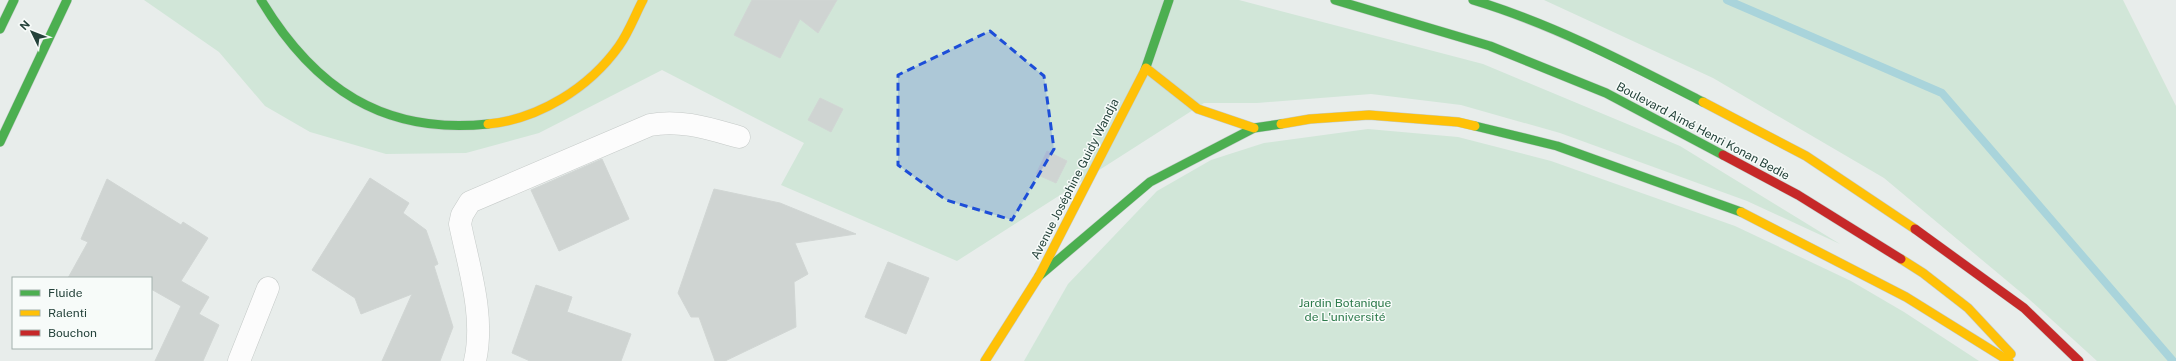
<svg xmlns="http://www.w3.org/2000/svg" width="2176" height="361" viewBox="0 0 2176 361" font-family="'Public Sans',sans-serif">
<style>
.green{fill:#d1e6d8}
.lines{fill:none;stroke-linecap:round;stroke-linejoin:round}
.stream{stroke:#a9d4db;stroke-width:8}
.building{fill:#cfd4d2;stroke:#d1d6d4}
.street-casing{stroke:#c5cac8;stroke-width:23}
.fast-casing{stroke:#c3cbc8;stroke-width:10}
.slow-casing{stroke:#c3cbc8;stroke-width:10}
.jam-casing{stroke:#c3cbc8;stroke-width:10}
.street{stroke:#fcfcfc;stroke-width:22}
.fast{stroke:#4caf50;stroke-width:9}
.slow{stroke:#ffc107;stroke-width:9}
.jam{stroke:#c62828;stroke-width:9}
.marked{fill:#1d4ed8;fill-opacity:0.2;stroke:#1d4ed8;stroke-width:3;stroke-dasharray:8 5;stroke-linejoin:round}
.labels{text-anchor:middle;stroke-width:3;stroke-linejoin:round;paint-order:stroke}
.street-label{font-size:12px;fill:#24423a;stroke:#f7fbf9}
.park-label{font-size:12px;fill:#2d7a4b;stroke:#f7fbf9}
</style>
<rect width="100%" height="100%" fill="#e8edeb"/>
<g class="green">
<path d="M144,0H1239L1483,64L1680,146L1840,244L1747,201L1560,133L1461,105L1371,94L1257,103H1204L957,261L781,185L804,143L662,70L539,133L466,153L386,154L310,132L265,106L219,52Z"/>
<path d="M1544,0H2123L2176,106V361H2097L2030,300L1884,178L1713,78Z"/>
<path d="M1368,129L1458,137L1551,161L1735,226L1851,281L1904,312L1979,361H1024L1068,284L1157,191L1211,160L1264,143Z"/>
</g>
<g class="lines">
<path class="stream" d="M1727,0L1942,93L2173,361"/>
</g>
<g class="building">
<path d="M752,0H837L818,33L800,19L780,58L734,35Z"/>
<path d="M820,98L843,109L831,132L808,120Z"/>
<path d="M1047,151L1067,161L1056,183L1036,174Z"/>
<path d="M602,159L629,219L559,251L531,190Z"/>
<path d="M370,178L409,203L403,213L426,230L438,264L434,266L453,327L440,361H382L412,294L361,314L355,298L312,270Z"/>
<path d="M107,179L181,225L183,222L208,238L181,281L209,297L199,314L219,325L203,361H155L181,306L151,289V278H68L88,242L81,239Z"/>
<path d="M714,189L780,203L856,234L795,243L808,274L794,282L796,327L725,361H715L699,317H691L678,293Z"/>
<path d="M888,262L929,278L906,334L865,317Z"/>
<path d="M536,285L572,297L567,312L631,334L621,361H530L512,353Z"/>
</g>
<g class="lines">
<defs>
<g id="street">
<path d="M239,361L268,288"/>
<path d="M475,361C485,316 469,268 460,224L462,215L470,202L650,125C681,119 710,129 739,137"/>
</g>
<g id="fast">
<path d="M261,0C314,88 383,135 488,124"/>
<path d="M1335,0L1490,46L1606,93L1723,155"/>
<path d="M1473,0C1553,24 1629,64 1703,102"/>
<path d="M0,29L14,0"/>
<path d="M1145,70L1169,0"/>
<path d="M1475,126L1557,146L1741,212"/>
<path d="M0,142L67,0"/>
<path d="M1039,276L1150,182L1254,128L1281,124"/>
</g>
<g id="slow">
<path d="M1146,68L1198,109L1254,128"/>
<path d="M1703,102L1806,156L1915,229"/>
<path d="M488,124C539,119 589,88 619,46C629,32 635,15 643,0"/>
<path d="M1281,124L1310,119L1369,115L1458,122L1475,126"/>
<path d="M1741,212L1906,297L2009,361"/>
<path d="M1901,259L1923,273L1968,308L2011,354"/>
<path d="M985,361L1039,276L1145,70"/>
</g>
<g id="jam">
<path d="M1723,155L1798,195L1901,259"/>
<path d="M1915,229L2024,308L2079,361"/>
</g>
</defs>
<use href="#street" class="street-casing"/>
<use href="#fast" class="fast-casing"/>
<use href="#slow" class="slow-casing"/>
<use href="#jam" class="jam-casing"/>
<use href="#street" class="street"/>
<use href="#fast" class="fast"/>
<use href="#slow" class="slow"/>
<use href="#jam" class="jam"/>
</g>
<path class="marked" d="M990,31L1044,76L1054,149L1012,220L946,200L898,165V75Z"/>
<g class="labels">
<g class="street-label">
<text transform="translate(1703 131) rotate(28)" y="4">Boulevard Aimé Henri Konan Bedie</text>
<text transform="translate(1075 179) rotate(-63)" y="4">Avenue Joséphine Guidy Wandja</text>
</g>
<g class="park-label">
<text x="1345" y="307">Jardin Botanique<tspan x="1345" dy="14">de L'université</tspan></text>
</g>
</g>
<rect x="12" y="277" width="140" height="72" fill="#f7fbf9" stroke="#a3b1ad"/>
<rect x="20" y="290" width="20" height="6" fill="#4caf50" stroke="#a3b1ad"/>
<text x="48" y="297" font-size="12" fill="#24423a">Fluide</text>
<rect x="20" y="310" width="20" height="6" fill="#ffc107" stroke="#a3b1ad"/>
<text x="48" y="317" font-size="12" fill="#24423a">Ralenti</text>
<rect x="20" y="330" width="20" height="6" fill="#c62828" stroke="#a3b1ad"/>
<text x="48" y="337" font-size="12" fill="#24423a">Bouchon</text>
<g transform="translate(32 32) rotate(313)" stroke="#f7fbf9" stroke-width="3" paint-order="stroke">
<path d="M0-3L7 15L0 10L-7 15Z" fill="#24423a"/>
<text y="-6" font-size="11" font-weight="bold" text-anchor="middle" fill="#24423a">N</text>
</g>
</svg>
